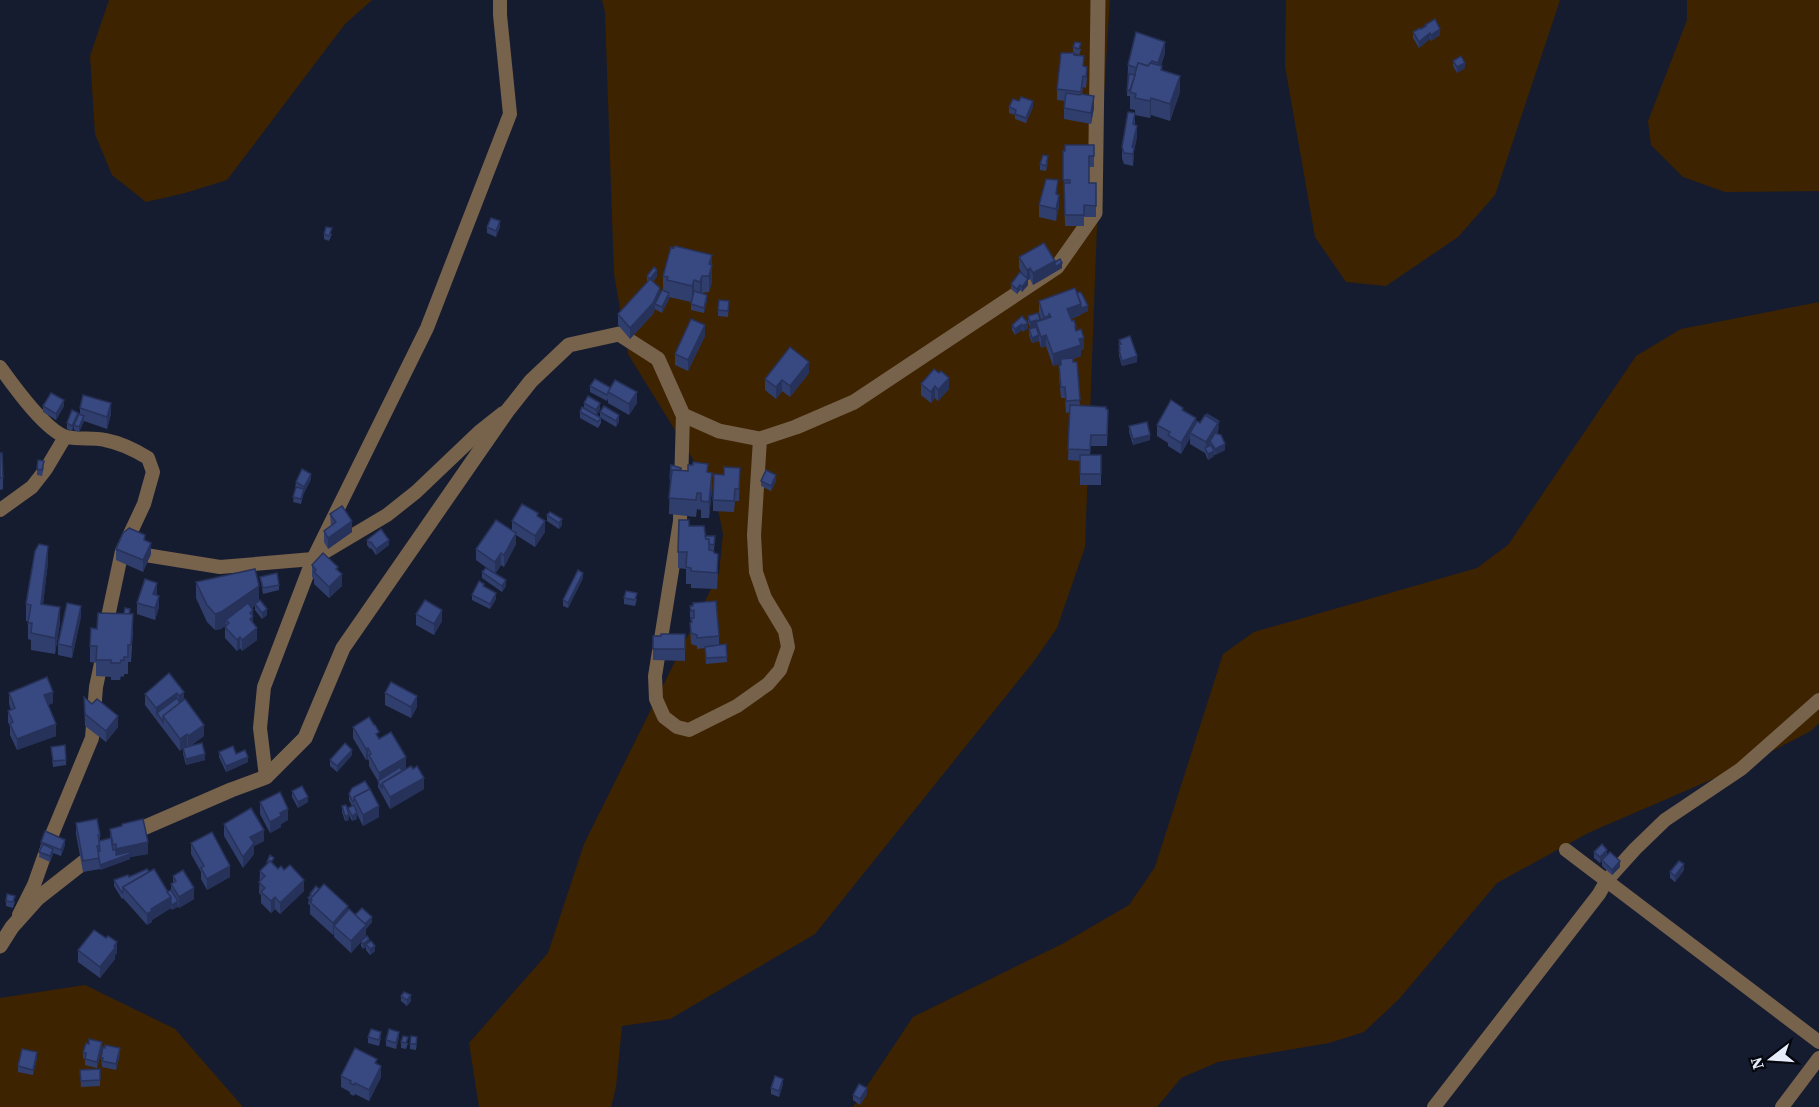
<svg xmlns="http://www.w3.org/2000/svg" width="1819" height="1107" viewBox="0 0 1819 1107" font-family="'Source Serif 4',serif">
<style>
.green{fill:#3e2300}
.lines{fill:none;stroke-linecap:round;stroke-linejoin:round}
.minor{stroke:#77624c;stroke-width:14}
.tertiary{stroke:#77624c;stroke-width:15}
.wall{fill:#303e6e}
.shaded-wall{fill:#27325a}
.building{fill:#384880;stroke:#27325a;stroke-width:1.5}
</style>
<rect width="100%" height="100%" fill="#161c2f"/>
<g class="green">
<path d="M109,0H372L345,24L227,180L185,193L146,202L112,175L95,134L90,56Z"/>
<path d="M602,0H1110L1099,172L1085,547L1057,628L1034,661L815,934L670,1019L622,1026L616,1087L611,1107H479L469,1043L548,953L584,844L719,573L723,534L715,495L628,354L614,274L605,12Z"/>
<path d="M1286,0H1560L1495,195L1458,237L1386,286L1346,282L1315,237L1285,66Z"/>
<path d="M1687,0H1819V191L1725,192L1683,177L1651,145L1648,121L1687,20Z"/>
<path d="M1819,302V723L1811,731L1743,766L1588,833L1497,883L1399,999L1364,1032L1329,1043L1218,1062L1181,1078L1157,1107H853L913,1017L1062,944L1129,905L1155,867L1223,654L1254,632L1477,568L1508,545L1636,356L1681,329Z"/>
<path d="M85,985L175,1029L243,1107H0V998Z"/>
</g>
<g class="lines">
<g class="minor">
<path d="M0,367C13,385 46,432 67,437C80,440 93,437 105,440C121,443 135,450 148,458L153,472L144,504L122,551L105,631"/>
<path d="M683,415L680,521L655,676L656,699L664,717L677,727L689,730L737,706L768,684L780,670L788,647L785,631L765,598L756,572L754,535L760,439"/>
<path d="M0,510L32,487L46,469L65,437"/>
<path d="M133,553L220,567L313,559L387,515L416,492L479,432L503,413"/>
<path d="M266,777L260,728L264,687L313,559L427,328L510,114L500,15V0"/>
<path d="M1566,850L1819,1042"/>
<path d="M19,915L34,885L51,837L92,738L96,687L102,659"/>
<path d="M1434,1107L1599,894L1607,880L1635,849L1665,820L1741,769L1819,700"/>
<path d="M1782,1107L1819,1058"/>
</g>
<g class="tertiary">
<path d="M127,835L231,790L266,777L305,738L343,648L508,410L531,381L569,345L619,334L658,359L683,415L719,431L760,439L796,427L854,402L1057,267L1095,213L1098,0"/>
<path d="M0,946L12,927L38,898L98,851"/>
</g>
</g>
<g class="wall">
<path d="M1425,25L1440,35L1431,41L1430,39L1419,48L1413,38V32L1425,27Z"/>
<path d="M1073,47L1081,49L1079,55L1074,53V55L1084,66L1087,78L1086,88L1083,87L1082,94L1094,108L1091,124L1064,119V108L1065,101L1057,100V89L1073,53Z"/>
<path d="M1165,53L1161,66L1162,70L1180,92L1170,121L1151,115L1150,118L1135,115V125L1137,137L1134,151L1133,166L1124,164L1122,158V147L1135,113V110L1130,109V96H1127L1128,65Z"/>
<path d="M1453,61L1465,68L1457,73L1453,66Z"/>
<path d="M1009,107H1033L1026,123L1015,119V115L1009,113Z"/>
<path d="M1094,145V167H1089V183H1096V217H1084V226H1065L1063,151Z"/>
<path d="M1048,162L1046,171L1040,170V164Z"/>
<path d="M1057,195L1059,206L1056,221L1039,217V205Z"/>
<path d="M487,227H500L496,237L487,233Z"/>
<path d="M324,234H332L329,241L324,239Z"/>
<path d="M674,248L712,255V282L709,292L701,293L707,300L704,313L691,310V302L669,297V299L662,313L655,309L653,314L630,339L618,325V314L647,282V276H657L653,282L660,294L663,290V276Z"/>
<path d="M1019,257L1055,262L1062,268L1033,285L1030,279L1028,280V285L1022,292L1020,290L1017,294L1011,289V284L1023,275L1019,268Z"/>
<path d="M1077,293L1088,311L1081,314V315L1071,319L1084,349L1081,350V356L1073,359L1080,405L1108,421L1107,446H1091L1090,455H1101V485H1080V461L1068,460L1070,412L1066,413L1065,398H1061L1059,376V365H1061V363L1053,366L1046,346L1041,348L1039,341L1032,343L1029,335V329L1036,327V326L1030,328L1028,321V316L1041,320L1039,313V301Z"/>
<path d="M729,301L728,317L718,316V310Z"/>
<path d="M1022,316L1028,328L1023,332L1022,330L1015,335L1012,330V325Z"/>
<path d="M705,336L688,371L675,365V354Z"/>
<path d="M1119,340L1137,362L1122,366L1119,356Z"/>
<path d="M809,373L790,397L782,391L776,399L765,390V379Z"/>
<path d="M921,384L949,389L938,401L935,398L931,403L921,395Z"/>
<path d="M590,386L637,403L629,415L608,403V398L607,401L590,392Z"/>
<path d="M584,403L600,409L597,415L600,417V412L619,421L616,427L601,418V423L598,428L580,418V412L584,408Z"/>
<path d="M43,406H64L56,420L43,412Z"/>
<path d="M80,408L111,414L107,429L84,421L79,432L74,430V425L72,431L67,429V423L78,417L80,414Z"/>
<path d="M1183,411L1196,423H1200L1219,427L1218,429V434L1225,450L1215,455L1214,454V456L1208,460L1205,453L1190,444V438L1181,454L1168,446V443L1157,436V425Z"/>
<path d="M1129,426L1150,440L1133,445L1129,432Z"/>
<path d="M0,453L3,478V489L0,490Z"/>
<path d="M44,467L42,476L37,475V469Z"/>
<path d="M681,471L708,472L712,489L709,518H701V510L697,509L696,517L669,514L670,478Z"/>
<path d="M311,479L304,493V492L301,504L293,502L296,482Z"/>
<path d="M740,479L739,501H735L734,512L713,511V500Z"/>
<path d="M761,481H776L771,491L761,486Z"/>
<path d="M330,514L352,532L328,549L324,542V531L331,526Z"/>
<path d="M547,515L562,525L559,529L547,521Z"/>
<path d="M538,517L545,532L535,547L516,535V544L504,567L501,565L495,574L476,560V549L512,530V521Z"/>
<path d="M689,526L705,536H715L714,550H709L718,570L717,589L691,588V584H686V569L678,568V552Z"/>
<path d="M367,540L389,545L376,555L371,548L370,549L367,545Z"/>
<path d="M145,541L151,554L143,572L116,560V549Z"/>
<path d="M48,562L43,604L60,623L55,654L31,650V640L28,639V621H26V604Z"/>
<path d="M312,565L342,586L329,598L314,584V579L312,577Z"/>
<path d="M482,572L506,586L502,592L482,578Z"/>
<path d="M260,577L279,585V590L263,594Z"/>
<path d="M583,578L568,608L563,606V600Z"/>
<path d="M196,582L259,601L267,615L262,619L255,610V606L252,608L253,623L257,640L242,651L240,648L237,651L225,638V627L226,625L221,629L215,630L207,622L196,598Z"/>
<path d="M484,586L496,599L490,609L472,600V595Z"/>
<path d="M157,594L159,607L155,620L137,614V603Z"/>
<path d="M624,598L637,599L635,606L624,604Z"/>
<path d="M690,606L719,636V645L726,644L727,662L706,664L705,648L697,649V646L691,644L690,623L691,622L690,617Z"/>
<path d="M130,614L133,631L131,662H128V674H124V677L121,676L120,680H111V677L96,676V663L90,662V646L97,629Z"/>
<path d="M416,614L442,621L434,635L416,625Z"/>
<path d="M81,617L72,658L58,655V644Z"/>
<path d="M685,634V661L653,660V636Z"/>
<path d="M169,673L204,736L190,746L205,760L186,765L183,754V748L180,751L145,705V694Z"/>
<path d="M9,693L53,703L48,705L56,736L17,750L10,735V727L8,722V711L11,710L9,704Z"/>
<path d="M385,693L417,707L411,718L385,705Z"/>
<path d="M84,697L118,727L106,742L85,726Z"/>
<path d="M353,727L379,739L406,768L402,770L424,789L390,809L378,787V781L369,766V761L368,759L366,760L353,738Z"/>
<path d="M51,747L66,760V765L53,767Z"/>
<path d="M219,752L236,754L248,762L226,772L219,757Z"/>
<path d="M352,755L337,772L330,766V760Z"/>
<path d="M292,791L308,802L298,808L292,797Z"/>
<path d="M349,794L379,817L363,826L357,814V819L352,821L349,815V820L345,821L342,812V806L348,813V808L352,806L349,800Z"/>
<path d="M260,802L288,820L281,824V827L270,833L260,814Z"/>
<path d="M76,823L100,835V841L110,839V829L148,854L130,857V859L100,870V869L83,872L76,834Z"/>
<path d="M224,824L264,841L254,846V854L243,868L224,836Z"/>
<path d="M41,842L65,845L61,856L53,853L50,862L39,857Z"/>
<path d="M191,843L230,877L207,890L201,879V872L191,854Z"/>
<path d="M1594,852L1607,855L1620,867L1612,875L1602,866V861L1600,863L1594,858Z"/>
<path d="M267,862L274,863L273,864L278,869L304,891L280,914L275,909L271,913L261,903V895L259,893L260,871L267,864Z"/>
<path d="M1684,870L1675,882L1670,878V872Z"/>
<path d="M149,872L167,892L171,890V884L173,883V876L194,899L179,908L178,906L172,910L171,908L152,920V922L147,925L123,898L122,899L114,886V880Z"/>
<path d="M319,889L355,915L372,922L366,929V936L375,951L370,955L366,950V947L363,949L361,946V942L351,953L334,937V933L333,935L310,914V905L308,904L310,894Z"/>
<path d="M6,901H15L13,908L6,906Z"/>
<path d="M78,950L117,953L115,955V959L100,978L78,962Z"/>
<path d="M401,996L411,1001L407,1006L401,1001Z"/>
<path d="M368,1037H381L379,1046L368,1043Z"/>
<path d="M399,1037L396,1049L386,1046V1040Z"/>
<path d="M401,1042L408,1043L406,1049L401,1048Z"/>
<path d="M417,1042L416,1050L410,1049V1044Z"/>
<path d="M102,1048L97,1068L85,1065V1059L83,1058V1053Z"/>
<path d="M120,1054L116,1070L102,1067L101,1058Z"/>
<path d="M37,1058L33,1075L18,1072V1066Z"/>
<path d="M377,1064L381,1077L369,1101L355,1094L354,1096L350,1094V1092L341,1087V1076Z"/>
<path d="M100,1069V1086L81,1087L80,1070Z"/>
<path d="M783,1084L779,1097L771,1094V1088Z"/>
<path d="M867,1094L860,1105L853,1100V1095Z"/>
</g>
<g class="shaded-wall">
<path d="M1440,29V35L1431,41V35Z"/>
<path d="M1430,33V39L1419,48V42Z"/>
<path d="M1165,42V53L1158,74V63Z"/>
<path d="M1465,63V68L1457,73V67Z"/>
<path d="M1180,76V92L1170,121V104Z"/>
<path d="M1094,96V108L1091,124V113Z"/>
<path d="M1151,98V115L1150,118V101Z"/>
<path d="M1033,101V107L1026,123V118Z"/>
<path d="M1137,126V137L1134,151L1133,166L1132,147Z"/>
<path d="M1059,195V206L1056,221V209Z"/>
<path d="M500,221V227L496,237V231Z"/>
<path d="M712,255V282L709,292V264Z"/>
<path d="M1055,261V272L1033,285V273Z"/>
<path d="M1062,263V268L1055,272V267Z"/>
<path d="M1030,268V279L1028,280V285L1022,292V287L1027,281V270Z"/>
<path d="M657,270V276L650,285V279Z"/>
<path d="M702,276V293L700,299V282Z"/>
<path d="M694,280V297L692,302V286Z"/>
<path d="M1020,285V290L1017,294V289Z"/>
<path d="M660,288V299L655,304V309L653,314L630,339V328Z"/>
<path d="M669,293V299L662,313V307Z"/>
<path d="M707,295V300L704,313V308Z"/>
<path d="M1081,304L1088,306V311L1081,314V315L1067,320V309Z"/>
<path d="M1037,320L1036,326L1030,328V322Z"/>
<path d="M1028,323V328L1023,332V326Z"/>
<path d="M1022,324V330L1015,335V329Z"/>
<path d="M705,325V336L688,371V360Z"/>
<path d="M1039,335V341L1032,343V338Z"/>
<path d="M1046,335V346L1041,348V337Z"/>
<path d="M1084,338V349L1081,350V356L1053,366V354L1079,339Z"/>
<path d="M1137,356V362L1122,366V361Z"/>
<path d="M809,362V373L790,397V386Z"/>
<path d="M949,378V389L938,401V390Z"/>
<path d="M782,380V391L776,399V387Z"/>
<path d="M935,386V398L931,403V392Z"/>
<path d="M637,392V403L629,415V404Z"/>
<path d="M64,400V406L56,420V414Z"/>
<path d="M111,403V414L107,429V417Z"/>
<path d="M600,403V409L596,416V410Z"/>
<path d="M78,413V418L72,431V426Z"/>
<path d="M619,415V421L616,427V421Z"/>
<path d="M84,416V421L79,432V427Z"/>
<path d="M1196,418V429L1190,433V438L1181,454V443Z"/>
<path d="M1219,421L1218,434L1210,441V447L1206,451V442Z"/>
<path d="M1150,435V440L1133,445V439Z"/>
<path d="M1225,444V450L1215,455V449Z"/>
<path d="M1214,451V456L1208,460V454Z"/>
<path d="M712,473V489L709,518V502Z"/>
<path d="M311,474V479L304,493V487Z"/>
<path d="M776,475V481L771,491V486Z"/>
<path d="M562,519V525L559,529V523Z"/>
<path d="M352,521V532L328,549V538Z"/>
<path d="M545,521V532L535,547V536Z"/>
<path d="M516,533V544L504,567V555Z"/>
<path d="M389,540V545L376,555V549Z"/>
<path d="M151,543V554L143,572V560Z"/>
<path d="M48,546V562L41,620V604Z"/>
<path d="M501,553V565L495,574V562Z"/>
<path d="M338,567V578L342,574V586L329,598V587L336,569Z"/>
<path d="M583,573V578L568,608V603Z"/>
<path d="M506,580V586L502,592V586Z"/>
<path d="M157,583V594L153,606V594Z"/>
<path d="M259,586V603L229,624L226,620V625L221,629L215,630V614Z"/>
<path d="M496,593V599L490,609V604Z"/>
<path d="M159,596V607L155,620V608Z"/>
<path d="M81,606V617L72,658V647Z"/>
<path d="M60,607V623L55,654V638Z"/>
<path d="M267,609V615L262,619V613Z"/>
<path d="M253,610V628L250,630V613Z"/>
<path d="M442,610V621L434,635V624Z"/>
<path d="M257,628V640L242,651V640Z"/>
<path d="M240,637V648L237,651V640Z"/>
<path d="M53,692V703L44,707V695Z"/>
<path d="M184,692V703L179,707V696Z"/>
<path d="M177,693V704L157,713L156,719V708Z"/>
<path d="M417,696V707L411,718V707Z"/>
<path d="M118,716V727L106,742V731Z"/>
<path d="M56,724V736L17,750V739Z"/>
<path d="M204,725V736L188,748V736Z"/>
<path d="M187,734V746L180,751V739Z"/>
<path d="M368,748V759L366,760V749Z"/>
<path d="M352,750V755L337,772V766Z"/>
<path d="M205,754V760L186,765V759Z"/>
<path d="M248,757V762L226,772V766Z"/>
<path d="M406,757V768L379,784V773Z"/>
<path d="M424,778V789L390,809V797Z"/>
<path d="M308,797V802L298,808V802Z"/>
<path d="M379,806V817L363,826V815Z"/>
<path d="M288,809V820L281,824V827L270,833V822L280,813Z"/>
<path d="M357,813V819L352,821V816Z"/>
<path d="M349,815V820L345,821V816Z"/>
<path d="M264,830V841L254,846V854L243,868V857L250,837Z"/>
<path d="M65,840V845L61,856V850Z"/>
<path d="M148,842V854L130,857V859L100,870V865L116,859V849Z"/>
<path d="M53,849V855L50,862V856Z"/>
<path d="M1607,850V855L1600,863V857Z"/>
<path d="M1620,861V867L1612,875V870Z"/>
<path d="M1684,864V870L1675,882V876Z"/>
<path d="M230,866V877L207,890V879Z"/>
<path d="M304,880V891L280,914V903Z"/>
<path d="M194,888V899L179,908V897Z"/>
<path d="M171,897V908L152,920V922L147,925V914L151,909Z"/>
<path d="M275,897V909L271,913V901Z"/>
<path d="M178,901V907L172,910V905Z"/>
<path d="M348,906V917L334,926V933L333,935V923Z"/>
<path d="M372,917V922L366,929V936L351,953V941Z"/>
<path d="M369,939V944H366V947L363,949V944Z"/>
<path d="M117,942V953L115,955V959L100,978V967Z"/>
<path d="M375,946V951L370,955V949Z"/>
<path d="M411,995V1001L407,1006V1000Z"/>
<path d="M399,1032V1037L396,1049V1043Z"/>
<path d="M102,1042V1048L97,1068V1062Z"/>
<path d="M120,1048V1054L116,1070V1064Z"/>
<path d="M37,1052V1058L33,1075V1070Z"/>
<path d="M381,1066V1077L369,1101V1090Z"/>
<path d="M783,1079V1084L779,1097V1091Z"/>
<path d="M867,1088V1094L860,1105V1099Z"/>
</g>
<g class="building">
<path d="M1435,19L1440,29L1431,35L1430,33L1419,42L1413,32L1420,28L1421,29L1426,26L1425,25Z"/>
<path d="M1136,32L1165,42L1158,63L1152,61L1151,63H1150L1148,66L1138,63L1137,68L1128,65Z"/>
<path d="M1075,42L1081,43L1079,49L1073,47Z"/>
<path d="M1061,53H1074V55L1084,56L1083,66L1087,67L1086,77L1083,76L1081,92L1057,89Z"/>
<path d="M1461,56L1465,63L1457,67L1453,61Z"/>
<path d="M1138,63L1148,66L1150,63L1162,66L1161,70L1180,76L1170,104L1151,98L1150,101L1135,98L1136,94L1130,92Z"/>
<path d="M1129,74L1135,75L1130,90H1127Z"/>
<path d="M1066,93L1080,95L1081,94L1094,96L1091,113L1064,108Z"/>
<path d="M1021,97L1033,101L1026,118L1015,114L1016,110L1009,107L1013,99L1019,101Z"/>
<path d="M1128,112L1135,113L1133,124L1137,126L1132,147L1134,148L1133,154L1124,153L1122,147Z"/>
<path d="M1065,145H1094V156H1089V183H1096V206L1084,205V215H1065L1064,183H1070V180H1063V151H1065Z"/>
<path d="M1043,155L1048,156L1046,166L1040,164Z"/>
<path d="M1046,179L1058,180L1056,194L1059,195L1056,209L1039,205Z"/>
<path d="M491,218L500,221L496,231L487,227Z"/>
<path d="M326,227L332,228L329,236L324,234Z"/>
<path d="M1044,243L1055,261L1033,273L1030,268L1027,270L1019,257Z"/>
<path d="M675,246L712,255L709,264L712,265L709,276H702L700,282L694,280L692,286L667,280L668,277L663,276L671,247L674,248Z"/>
<path d="M1060,259L1062,263L1055,267V262Z"/>
<path d="M654,267L657,270L650,279L647,276Z"/>
<path d="M1020,272L1028,279L1022,287L1020,285L1017,289L1011,284Z"/>
<path d="M650,279L660,288L653,303L630,328L618,314Z"/>
<path d="M1075,288L1081,304L1067,309L1072,321L1074,320L1076,327H1075L1076,331L1081,329L1084,338L1079,339L1081,345L1053,354L1046,335L1041,337L1036,322L1051,317L1049,313V316L1044,317L1039,301Z"/>
<path d="M662,290L669,293L662,307L655,304Z"/>
<path d="M694,291L707,295L704,308L691,304Z"/>
<path d="M1080,292L1082,294L1088,306L1081,308V304L1077,293Z"/>
<path d="M719,300L729,301L728,311L718,310Z"/>
<path d="M1038,313L1040,320L1043,319L1037,321V320L1030,322L1028,316Z"/>
<path d="M1022,316L1028,323L1023,326L1022,324L1015,329L1012,325Z"/>
<path d="M691,319L705,325L688,360L675,354Z"/>
<path d="M1036,327L1039,335L1032,338L1029,329Z"/>
<path d="M1130,336L1137,356L1122,361L1119,350H1120L1119,344H1121L1119,340Z"/>
<path d="M790,347L809,362L790,386L782,380L776,387L765,379Z"/>
<path d="M1073,358V362H1077L1080,400L1066,401L1065,387H1061L1059,365H1061V359Z"/>
<path d="M934,369L939,373L941,371L949,378L938,390L935,386L931,392L921,384Z"/>
<path d="M595,379L611,388L607,395L590,386Z"/>
<path d="M615,380L637,392L629,404L608,392Z"/>
<path d="M51,393L64,400L56,414L43,406Z"/>
<path d="M83,395L111,403L107,417L80,408Z"/>
<path d="M588,396L600,403L596,410L584,403Z"/>
<path d="M1171,400L1183,408L1182,410L1196,418L1181,443L1168,435L1170,432L1157,425Z"/>
<path d="M1070,405L1106,407V409L1108,410L1107,435H1091L1090,450L1068,449Z"/>
<path d="M604,406L619,415L616,421L600,412Z"/>
<path d="M582,407L601,418L598,422L580,412Z"/>
<path d="M72,410L78,413L72,426L67,423Z"/>
<path d="M79,414L84,416L79,427L74,425Z"/>
<path d="M1207,414L1219,421L1218,424V423L1206,416Z"/>
<path d="M1205,415L1218,423L1206,442L1190,433L1197,421L1200,423Z"/>
<path d="M1147,422L1150,435L1133,439L1129,426Z"/>
<path d="M1215,433L1221,435L1225,444L1215,449L1210,441Z"/>
<path d="M1211,445L1214,451L1208,454L1205,448Z"/>
<path d="M0,453H2L3,478H0Z"/>
<rect x="1080" y="455" width="21" height="19"/>
<path d="M38,460L44,461L42,470L37,469Z"/>
<path d="M693,462L708,464L707,472L712,473L709,502L701,501V493H697L696,500L669,498L672,470L688,471V465H693Z"/>
<path d="M671,465L681,468V470H672L671,478H670Z"/>
<path d="M724,467L740,468L739,489H735L734,501L713,500L714,474L724,475Z"/>
<path d="M302,469L311,474L304,487L296,482Z"/>
<path d="M766,470L776,475L771,486L761,481Z"/>
<path d="M296,487L304,489L301,499L293,497Z"/>
<path d="M522,504L538,513L537,516L545,521L535,536L512,521Z"/>
<path d="M342,506L352,521L328,538L324,531L336,522L330,514Z"/>
<path d="M550,512L562,519L559,523L547,515Z"/>
<path d="M496,520L516,533L504,555L501,553L495,562L476,549Z"/>
<path d="M679,520H689V526H704L706,539H709V550L714,551V553L718,554L717,573L691,571V568L686,567L687,552H678Z"/>
<path d="M129,528L145,535L144,540L151,543L143,560L116,549L123,533Z"/>
<path d="M381,529L389,540L376,549L371,542L370,543L367,540Z"/>
<path d="M705,536H715L714,545L709,544V539H706Z"/>
<path d="M39,544L48,546L41,604L60,607L55,638L31,633L32,623H28L31,605L26,604L35,551Z"/>
<path d="M323,553L338,567L336,569L342,574L329,587L314,572L316,570L312,565Z"/>
<path d="M486,568L506,580L502,586L482,572Z"/>
<path d="M255,569L259,586L221,612L215,614L207,605L196,582Z"/>
<path d="M578,570L583,573L568,603L563,600Z"/>
<path d="M277,573L279,585L263,588L260,577Z"/>
<path d="M145,579L157,583L153,594L159,596L155,608L137,603Z"/>
<path d="M479,581L484,584L483,586L496,593L490,604L472,595Z"/>
<path d="M626,591L637,593L635,600L624,598Z"/>
<path d="M260,600L267,609L262,613L255,604Z"/>
<path d="M425,600L442,610L434,624L416,614Z"/>
<path d="M716,601L719,636L697,638V635L691,633L690,623L692,622L691,618H694V610L691,611L690,606H693V603Z"/>
<path d="M67,603L81,606L72,647L58,644Z"/>
<path d="M248,603L253,610L250,613L253,616L250,619L257,628L242,640L240,637L237,640L225,627L229,623L226,620Z"/>
<path d="M125,608L130,609L129,614H124Z"/>
<path d="M98,613L133,614L131,645H128V657H124V660H121L120,663H111V660H96L97,646H90L91,628L97,629Z"/>
<path d="M661,634H685V649H653V636H661Z"/>
<path d="M726,644L727,657L706,658L705,647Z"/>
<path d="M169,673L184,692L179,696L177,693L156,708L145,694Z"/>
<path d="M47,677L53,692L44,695L56,724L17,739L10,724L13,722L8,711L15,708L9,693Z"/>
<path d="M391,682L417,696L411,707L385,693Z"/>
<path d="M84,697L92,704L97,699L118,716L106,731L85,714Z"/>
<path d="M177,698L180,703L163,716V722L157,713Z"/>
<path d="M185,699L204,725L188,736L187,734L180,739L163,716Z"/>
<path d="M369,717L374,725H375L379,732L376,734L379,739L391,732L406,757L379,773L369,755L371,754L368,748L366,749L353,727Z"/>
<path d="M202,743L205,754L186,759L183,748Z"/>
<path d="M345,743L352,750L337,766L330,760Z"/>
<path d="M65,745L66,760L53,761L51,747Z"/>
<path d="M233,746L236,754L245,750L248,757L226,766L219,752Z"/>
<path d="M411,766L413,769L417,766L424,778L390,797L382,783Z"/>
<path d="M400,767L402,771L382,783V789L378,781Z"/>
<path d="M365,781L370,789L354,797V801L353,802L349,794L352,788Z"/>
<path d="M302,786L308,797L298,802L292,791Z"/>
<path d="M370,789L379,806L363,815L354,797Z"/>
<path d="M280,792L288,809L280,813L281,816L270,822L260,802Z"/>
<path d="M346,805L349,815L345,816L342,806Z"/>
<path d="M354,805L357,813L352,816L348,808Z"/>
<path d="M251,808L264,830L250,837L254,843L243,857L224,824Z"/>
<path d="M97,819L100,835H98L100,845L97,846L100,858L83,861L76,823Z"/>
<path d="M143,819L148,842L116,849V844L113,845L110,829L122,826V824Z"/>
<path d="M45,831L65,840L61,850L41,842Z"/>
<path d="M212,832L230,866L207,879L201,868L204,866L191,843Z"/>
<path d="M111,838L113,850H116V855L129,852L130,854L100,865L98,851H100L99,841Z"/>
<path d="M43,844L53,849L50,856L39,852Z"/>
<path d="M1602,844L1607,850L1600,857L1594,852Z"/>
<path d="M1610,852L1620,861L1612,870L1602,860Z"/>
<path d="M270,855L274,858L271,862L270,861L268,863L267,862Z"/>
<path d="M270,861L278,869L281,866L284,870L290,865L304,880L280,903L275,897L271,901L261,892L265,888L259,882L265,876L260,871Z"/>
<path d="M1679,861L1684,864L1675,876L1670,872Z"/>
<path d="M147,869L149,872L123,887V893H122L114,880L128,875L129,877Z"/>
<path d="M154,869L171,897L151,909L152,911L147,914L123,887Z"/>
<path d="M183,870L194,888L179,897L171,884L176,881L173,876Z"/>
<path d="M324,884L348,906L333,923L310,902L312,900L311,898Z"/>
<path d="M316,886L319,889L311,898V900L308,898L311,895L310,894Z"/>
<path d="M171,890L178,901L172,905L171,903V897L167,892Z"/>
<path d="M7,894L15,896L13,902L6,901Z"/>
<path d="M362,908L372,917L365,924L355,915Z"/>
<path d="M349,909L366,925L351,941L334,926Z"/>
<path d="M94,930L106,938L108,936L117,942L114,946L115,948L100,967L78,950Z"/>
<path d="M367,936L369,939L363,944L361,941Z"/>
<path d="M371,941L375,946L370,949L366,944Z"/>
<path d="M404,992L411,995L407,1000L401,996Z"/>
<path d="M371,1029L381,1032L379,1040L368,1037Z"/>
<path d="M389,1029L399,1032L396,1043L386,1040Z"/>
<path d="M403,1036L408,1037L406,1043L401,1042Z"/>
<path d="M411,1036L417,1037L416,1044H410Z"/>
<path d="M89,1039L102,1042L97,1062L85,1059L86,1053H83L86,1043L89,1044Z"/>
<path d="M105,1045L120,1048L116,1064L102,1061L103,1058H101L103,1047L105,1048Z"/>
<path d="M355,1048L377,1059L375,1063L381,1066L369,1090L355,1083L354,1085L350,1083L351,1081L341,1076Z"/>
<path d="M22,1049L37,1052L33,1070L18,1066Z"/>
<path d="M100,1069V1080L81,1081L80,1070Z"/>
<path d="M775,1076L783,1079L779,1091L771,1088Z"/>
<path d="M859,1084L867,1088L860,1099L853,1095Z"/>
</g>
<g transform="translate(1771 1059) rotate(253)" stroke="#05070f" stroke-width="4.5" paint-order="stroke">
<path d="M0-4.5L10 22L0 15L-10 22Z" fill="#e6ecfa"/>
<text y="-9" font-size="16" font-weight="bold" text-anchor="middle" fill="#e6ecfa">N</text>
</g>
</svg>
